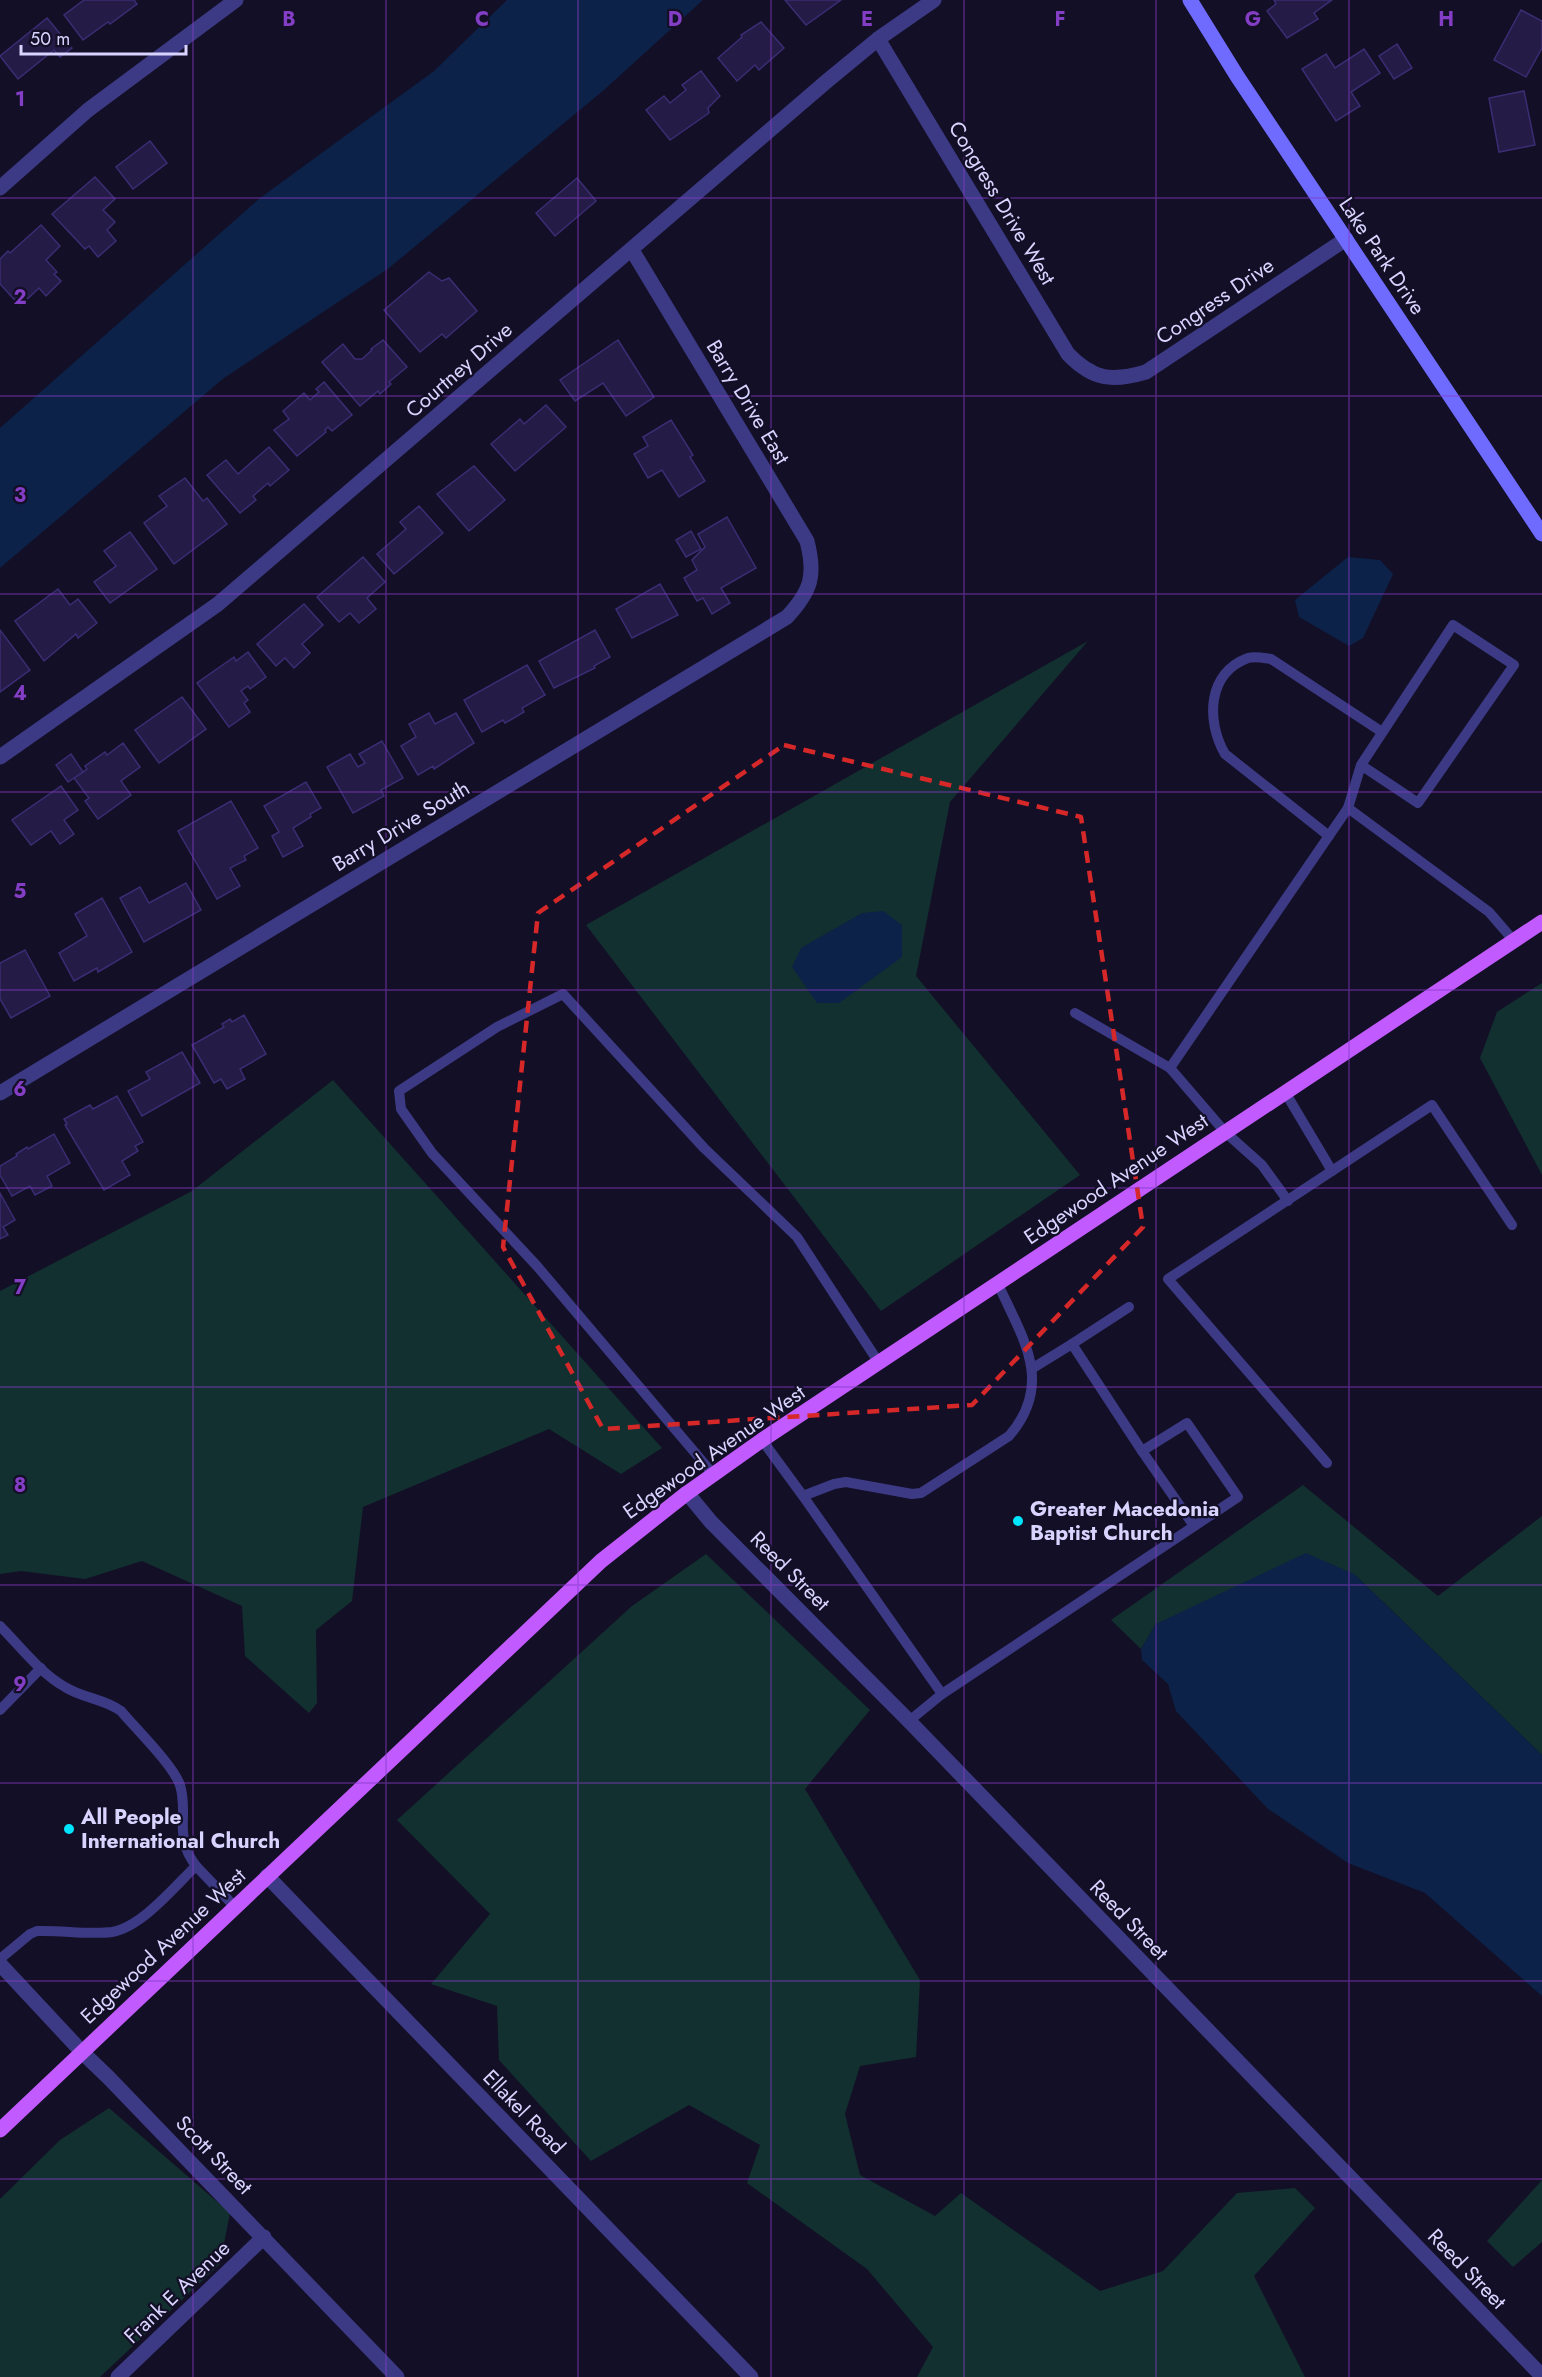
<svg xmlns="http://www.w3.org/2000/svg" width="1542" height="2377" viewBox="0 0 1542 2377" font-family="Jost,sans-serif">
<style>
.green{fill:#12302f}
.water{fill:#0c2248}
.building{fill:#241b47;stroke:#3b2d73;stroke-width:1.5}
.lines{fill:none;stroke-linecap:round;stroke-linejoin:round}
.lane{stroke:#3d3a85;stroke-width:10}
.street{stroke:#3d3a85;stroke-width:15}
.secondary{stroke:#6f6bff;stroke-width:15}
.primary{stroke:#c25bff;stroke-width:15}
.marked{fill:none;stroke:#d62828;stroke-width:4.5;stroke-dasharray:12 8;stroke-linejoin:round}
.grid{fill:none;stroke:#843dc5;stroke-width:1.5;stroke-opacity:0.55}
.poi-dot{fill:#00e5ff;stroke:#130f26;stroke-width:2}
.labels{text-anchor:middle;stroke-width:4.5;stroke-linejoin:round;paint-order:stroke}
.street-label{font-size:21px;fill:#d9d4ff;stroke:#130f26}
.poi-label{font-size:21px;font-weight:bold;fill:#d9d4ff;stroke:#130f26;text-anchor:start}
.grid-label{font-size:20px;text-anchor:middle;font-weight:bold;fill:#843dc5;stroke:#130f26;stroke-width:4.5;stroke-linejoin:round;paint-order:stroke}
</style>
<rect width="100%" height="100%" fill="#130f26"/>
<g class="green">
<path d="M1088,641L950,802L916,976L1080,1175L881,1311L586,925Z"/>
<path d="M1542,983V1175L1480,1058L1497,1012Z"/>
<path d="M333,1080L662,1448L621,1474L549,1429L363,1507L352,1601L316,1630L317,1703L309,1713L245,1656L242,1606L142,1561L85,1579L21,1571L0,1574V1291L192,1191Z"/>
<path d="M1303,1485L1438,1596L1542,1516V1755L1354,1574L1156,1624L1141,1649L1111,1620Z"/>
<path d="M706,1554L870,1710L805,1789L920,1980L916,2057L860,2066L845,2114L860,2175L935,2216L961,2193L1100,2291L1163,2271L1237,2193L1295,2188L1315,2208L1254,2276L1305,2377H917L933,2347L867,2269L747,2183L760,2145L689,2105L591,2161L499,2060L497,2006L431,1984L490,1914L397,1820L632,1606Z"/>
<path d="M109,2108L230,2213L220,2264L100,2377H0V2199L60,2140Z"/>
<path d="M1542,2180V2242L1513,2267L1487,2241Z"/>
</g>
<g class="water">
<path d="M507,0H703L604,90L389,268L224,378L0,568V428L260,198L434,71Z"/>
<path d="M1348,557L1380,560L1393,574L1363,638L1349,646L1299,617L1295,600Z"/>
<path d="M883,911L902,925V957L839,1003H817L792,967L801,948L862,913Z"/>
<path d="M1306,1553L1354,1574L1542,1755V1996L1425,1893L1348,1863L1268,1809L1176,1711L1168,1684L1142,1660L1141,1649L1156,1624Z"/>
</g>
<g class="building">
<path d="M84,0H134L137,4L110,24L108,22L83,40L64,15Z"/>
<path d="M785,0H841L806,25Z"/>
<path d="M1274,0H1332L1314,13L1318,19L1287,38L1267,11L1276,4Z"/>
<path d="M1521,10L1542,21V48L1526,77L1494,60Z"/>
<path d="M47,18L72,48L60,57L54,50L18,79L0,56Z"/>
<path d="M761,22L784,48L759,70L755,65L737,81L718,58L742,37L741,35Z"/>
<path d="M1397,44L1412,68L1394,79L1379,56Z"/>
<path d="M1364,49L1380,73L1351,92L1360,106L1336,121L1302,69L1326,54L1335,68Z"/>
<path d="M701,71L720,96L708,108L709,113L670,140L646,110L664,96L670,103L686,90L682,85Z"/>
<path d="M1524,91L1535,145L1499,152L1489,98Z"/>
<path d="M150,141L167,163L133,189L116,167Z"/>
<path d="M95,177L115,199L103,210L115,222L107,230L116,241L98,257L89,246L85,249L52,214Z"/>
<path d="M577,178L596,201L555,236L536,213Z"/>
<path d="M41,225L60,246L46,260L57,272L54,274L61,281L46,296L39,288L20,306L0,284V259L8,251L10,253Z"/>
<path d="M429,272L442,281L449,278L477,311L446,338L442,334L420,352L384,310Z"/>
<path d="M383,340L407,367L389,382L391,384L380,394L378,391L360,406L322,362L343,344L355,359H362L372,350L371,349Z"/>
<path d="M618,340L654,397L626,416L603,383L575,401L560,380Z"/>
<path d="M324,382L352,415L332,431L328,427L325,430L326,432L297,456L274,430L289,419L283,411L304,393L310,400L319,392L316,389Z"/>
<path d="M546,405L566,427L515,471L491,444L520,419L524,424Z"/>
<path d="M671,420L693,455L690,457L705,481L679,497L662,470L648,478L634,454L648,446L643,437Z"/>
<path d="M269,447L289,470L270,486L268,483L253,496L256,500L240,513L207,475L226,460L238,474Z"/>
<path d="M474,466L505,500L469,531L437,494Z"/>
<path d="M185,478L203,501L207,498L227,524L174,564L144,523L167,506L159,496Z"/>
<path d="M419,506L443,533L394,574L377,554L406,529L400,522Z"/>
<path d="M727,517L756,568L721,588L730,603L712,614L703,598L697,601L684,578L697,570L692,560L705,547L698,534Z"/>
<path d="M691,531L701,549L686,557L676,540Z"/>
<path d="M130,532L157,569L110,603L94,582L116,566L104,551Z"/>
<path d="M363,557L385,582L367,598L376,609L359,623L350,613L339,622L317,597Z"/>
<path d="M660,584L678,615L632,638L616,609Z"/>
<path d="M58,589L70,605L78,599L97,623L78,638L76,634L44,661L15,621Z"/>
<path d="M304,604L323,625L302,644L310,653L294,668L285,658L276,666L257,644Z"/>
<path d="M0,630L30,670L0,692Z"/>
<path d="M595,630L610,657L594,666L595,668L554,688L539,661Z"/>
<path d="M248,652L266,677L250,689L248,686L241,691L248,700L244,703L250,712L229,727L197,683L234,657L236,661Z"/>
<path d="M527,665L545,695L522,708L524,712L505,723L503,720L482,732L464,700Z"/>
<path d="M182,697L206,729L159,763L135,730Z"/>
<path d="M429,713L435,724L456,713L474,743L434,769L433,766L418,775L401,746L416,737L409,724Z"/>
<path d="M382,741L403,778L381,790L384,796L353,813L327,767L350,754L358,767L365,763L359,754Z"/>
<path d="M123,743L140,767L121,781L131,795L98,819L85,801L89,798L74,778L87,769L85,766L105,752L107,755Z"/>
<path d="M71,754L83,772L68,782L56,765Z"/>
<path d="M306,782L321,808L310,814L311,817L293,828L303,846L283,857L272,836L279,832L264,806Z"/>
<path d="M61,786L78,810L64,820L74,834L60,844L51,831L31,845L12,820Z"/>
<path d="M231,801L258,848L244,856L246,860L230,868L240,886L217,899L178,831Z"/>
<path d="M186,883L201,910L144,942L120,898L140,887L149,903Z"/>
<path d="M102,898L132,952L98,972L97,968L74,981L59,953L87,936L75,914Z"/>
<path d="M25,950L50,996L11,1018L0,999V963Z"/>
<path d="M244,1015L266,1054L240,1069L245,1079L227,1089L221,1079L214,1083L192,1045L224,1027L222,1024L230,1019L232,1022Z"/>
<path d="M182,1052L200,1083L142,1116L128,1091L150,1079L146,1072Z"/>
<path d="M117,1096L143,1142L135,1146L138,1151L122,1161L130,1175L104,1190L65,1125L67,1124L64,1119L90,1105L93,1109Z"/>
<path d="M54,1134L70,1163L47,1176L52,1186L35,1195L30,1186L12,1196L0,1175V1166L17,1156L16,1154L27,1147L28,1149Z"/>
<path d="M0,1193L15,1220L3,1227L8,1235L0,1239Z"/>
</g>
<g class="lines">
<g class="lane">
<path d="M1348,808L1361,765L1453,625L1514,665L1418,803L1361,765"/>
<path d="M1329,836L1225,754C1206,721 1207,673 1248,658C1254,656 1264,658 1271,659L1382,732"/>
<path d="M1075,1013L1170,1068"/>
<path d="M1285,1092L1332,1171"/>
<path d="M1288,1201L1262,1165L1225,1132L1170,1068L1348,808L1489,912L1514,941"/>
<path d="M1072,1344L1129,1307"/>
<path d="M762,1440L803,1496L834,1484L846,1482L912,1494L921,1493L1009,1436C1055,1383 1022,1337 998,1284"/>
<path d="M1142,1451L1194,1526"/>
<path d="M1327,1463L1168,1279L1432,1105L1512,1225"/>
<path d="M713,1474L537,1266L432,1153L401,1109L399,1091L497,1027L563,994L704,1148L797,1237L879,1363"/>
<path d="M803,1496L942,1694"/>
<path d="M0,1626C20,1646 40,1673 65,1687C82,1698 105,1699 121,1711C136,1729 173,1765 180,1785C189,1815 173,1836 196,1866"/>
<path d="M0,1710L41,1668"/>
<path d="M909,1721L942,1694L1238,1497L1187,1423L1142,1451L1072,1344L1033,1368"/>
<path d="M0,1959L30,1934L37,1931C62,1930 88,1935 112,1932C142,1927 175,1886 196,1866L235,1907"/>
</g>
<g class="street">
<path d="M878,39L1068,354C1093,380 1112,382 1146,372L1346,239"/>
<path d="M0,188L88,110L236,0"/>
<path d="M0,757L218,604L827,81L878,39L934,0"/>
<path d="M0,1093L787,617C811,591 816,576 807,541L632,250"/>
<path d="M687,1493L711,1522L909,1721L1542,2376"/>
<path d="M267,1876L751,2377"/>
<path d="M0,1964L82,2052L109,2078L397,2377"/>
<path d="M118,2377L264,2237"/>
</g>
<path class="secondary" d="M1190,0L1237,76L1542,534"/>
<path class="primary" d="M0,2130L601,1561L687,1493L762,1440L1542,922"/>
</g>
<path class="marked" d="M784,745L1081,817L1143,1227L972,1405L603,1429L503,1247L538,913Z"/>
<path class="grid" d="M193,0V2377M386,0V2377M578,0V2377M771,0V2377M964,0V2377M1156,0V2377M1349,0V2377M0,198H1542M0,396H1542M0,594H1542M0,792H1542M0,990H1542M0,1188H1542M0,1387H1542M0,1585H1542M0,1783H1542M0,1981H1542M0,2179H1542"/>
<g class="poi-dot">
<circle cx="1018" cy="1521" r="6"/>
<circle cx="69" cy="1829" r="6"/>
</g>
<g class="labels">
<g class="street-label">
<text transform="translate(1002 203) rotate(59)" y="7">Congress Drive West</text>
<text transform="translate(1382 256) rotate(56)" y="7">Lake Park Drive</text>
<text transform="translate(1215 301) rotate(-34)" y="7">Congress Drive</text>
<text transform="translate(459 370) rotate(-41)" y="7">Courtney Drive</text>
<text transform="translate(748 402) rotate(59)" y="7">Barry Drive East</text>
<text transform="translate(401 826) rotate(-31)" y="7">Barry Drive South</text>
<text transform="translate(1116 1179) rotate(-34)" y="7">Edgewood Avenue West</text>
<text transform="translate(714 1452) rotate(-35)" y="7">Edgewood Avenue West</text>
<text transform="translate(790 1571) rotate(45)" y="7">Reed Street</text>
<text transform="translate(1129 1920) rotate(46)" y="7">Reed Street</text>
<text transform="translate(163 1946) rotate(-43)" y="7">Edgewood Avenue West</text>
<text transform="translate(524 2112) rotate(46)" y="7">Ellakel Road</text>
<text transform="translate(214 2155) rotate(46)" y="7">Scott Street</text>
<text transform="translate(1467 2269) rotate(46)" y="7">Reed Street</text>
<text transform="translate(177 2292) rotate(-44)" y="7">Frank E Avenue</text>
</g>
<g class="poi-label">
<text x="1030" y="1516">Greater Macedonia<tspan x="1030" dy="24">Baptist Church</tspan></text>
<text x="81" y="1824">All People<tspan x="81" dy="24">International Church</tspan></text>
</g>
</g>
<g class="grid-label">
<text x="289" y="26">B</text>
<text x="482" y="26">C</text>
<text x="675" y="26">D</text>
<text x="867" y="26">E</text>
<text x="1060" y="26">F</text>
<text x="1253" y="26">G</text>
<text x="1446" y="26">H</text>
<text x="20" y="106">1</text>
<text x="20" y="304">2</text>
<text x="20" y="502">3</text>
<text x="20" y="700">4</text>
<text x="20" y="898">5</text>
<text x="20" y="1096">6</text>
<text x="20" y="1294">7</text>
<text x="20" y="1492">8</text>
<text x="20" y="1691">9</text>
</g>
<path d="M21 45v9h165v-9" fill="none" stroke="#d9d4ff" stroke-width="3"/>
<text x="30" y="45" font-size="18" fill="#d9d4ff" stroke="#130f26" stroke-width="4.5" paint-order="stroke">50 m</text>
</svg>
